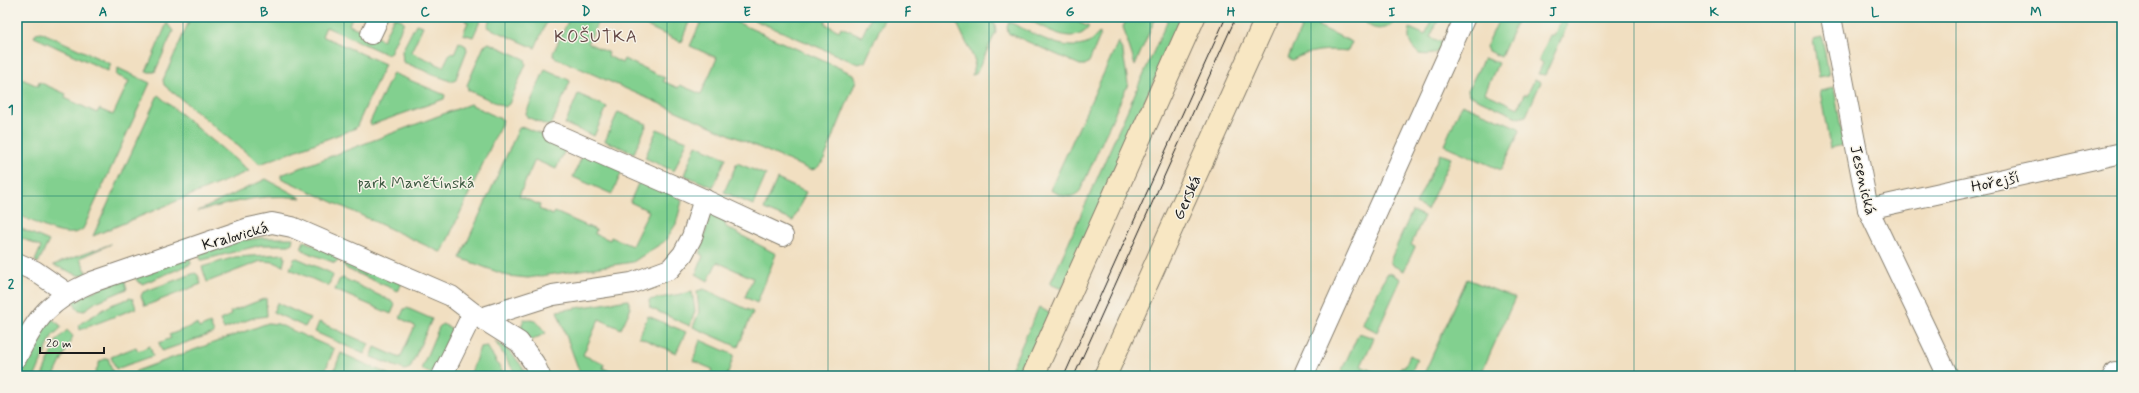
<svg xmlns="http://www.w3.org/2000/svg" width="2139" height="393" viewBox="0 0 2139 393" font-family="Mynerve,sans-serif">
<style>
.green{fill:#82d08f;stroke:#4f7656}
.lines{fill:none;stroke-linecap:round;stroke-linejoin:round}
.street-casing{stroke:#867e6e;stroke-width:22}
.secondary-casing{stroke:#867e6e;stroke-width:24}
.street{stroke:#fff;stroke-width:20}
.secondary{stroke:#f8e7c3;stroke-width:22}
.tram{stroke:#1c1c1c;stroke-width:1}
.grid{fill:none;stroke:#0f766e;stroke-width:1;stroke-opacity:0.55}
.labels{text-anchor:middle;stroke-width:3;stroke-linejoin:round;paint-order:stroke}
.street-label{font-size:16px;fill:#1c1c1c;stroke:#f7f3e8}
.park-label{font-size:16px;fill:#405b44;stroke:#f7f3e8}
.neighbourhood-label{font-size:17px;letter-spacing:1px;fill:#664a48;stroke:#f7f3e8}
.neatline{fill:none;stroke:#0f766e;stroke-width:1.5}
.grid-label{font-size:13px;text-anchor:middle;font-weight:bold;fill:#0f766e}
</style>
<rect width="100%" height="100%" fill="#f7f3e8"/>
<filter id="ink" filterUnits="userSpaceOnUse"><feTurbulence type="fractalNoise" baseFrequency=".025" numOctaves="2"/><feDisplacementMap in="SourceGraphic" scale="8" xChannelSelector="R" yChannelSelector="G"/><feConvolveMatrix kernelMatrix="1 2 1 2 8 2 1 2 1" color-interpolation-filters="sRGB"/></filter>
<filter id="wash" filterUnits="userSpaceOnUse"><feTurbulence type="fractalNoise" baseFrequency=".012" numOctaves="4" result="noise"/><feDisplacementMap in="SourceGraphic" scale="16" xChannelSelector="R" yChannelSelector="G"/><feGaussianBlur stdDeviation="0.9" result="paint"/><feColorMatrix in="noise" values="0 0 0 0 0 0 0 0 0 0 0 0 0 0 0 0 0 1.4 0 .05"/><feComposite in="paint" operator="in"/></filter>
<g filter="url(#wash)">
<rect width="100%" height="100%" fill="#f1dfc1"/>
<g class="green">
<path d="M191,17H352L349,25L383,40L394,17L402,20L404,22L390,53L386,54L326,27L322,36L385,64L356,128L260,164L164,85L163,80Z"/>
<path d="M466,17H482L473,37L463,34L468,22L465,21Z"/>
<path d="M491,17H549L535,48L487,27Z"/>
<path d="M570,17H600L588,43L609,53L608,56L622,63L624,59L665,78L663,81L678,88L680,85L701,94L717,58L690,46L703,17H725L853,74L856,81L823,162L816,169L810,170L554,57L553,53Z"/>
<path d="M643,17H691L681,42L640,23Z"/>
<path d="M747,17H819L826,20L825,24L839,31L841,27L862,36L871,17H885L865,62L858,64Z"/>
<path d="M954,17H983L995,24L996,32L976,74L972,75L975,61Z"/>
<path d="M1023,17H1067L1089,27C1073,49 1041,25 1023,17Z"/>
<path d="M1127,17H1156L1135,65L1123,27Z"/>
<path d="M1169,17H1182L1062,289L1050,284Z"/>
<path d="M1306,17H1322L1318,26L1352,42L1348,51C1328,49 1310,50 1292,60L1288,58Z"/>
<path d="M1362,17H1387L1396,21C1386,32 1369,32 1362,17Z"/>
<path d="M1433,17H1440L1430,37L1445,44C1438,54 1431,56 1419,54C1410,46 1407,40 1410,28L1425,35Z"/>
<path d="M1500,17H1519L1501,57L1488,51L1486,47Z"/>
<path d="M1561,21L1565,22L1567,26L1545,75L1538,74L1543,63L1539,60L1550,35H1554Z"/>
<path d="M1009,22C1030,31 1059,51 1083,45C1090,44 1095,37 1100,32V36L1089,62L1085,65H1080L1008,33L1007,27Z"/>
<path d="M167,23L173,31L155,72H146Z"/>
<path d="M416,24L423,26L411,52L443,67L450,53L454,54L459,42L466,46L467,50L455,81H450L403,62L402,51Z"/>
<path d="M41,32L111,64L108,71L34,37L36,33Z"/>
<path d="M1822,37L1829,75L1819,77L1813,39Z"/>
<path d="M1118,42L1123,52L1128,84L1080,191C1070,201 1061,195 1050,190Z"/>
<path d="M489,43L525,59L526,64L509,104L505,107L468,90L467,85L484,46Z"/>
<path d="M1484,58L1498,63L1485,93L1518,108L1524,94L1527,95L1535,79L1541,82L1526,116L1519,118L1469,95L1468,90Z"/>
<path d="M118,68L150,83L83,229C67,242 35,222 17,214V77L38,86L39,82L66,94L65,98L97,113L99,109L113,115L129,81L116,75Z"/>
<path d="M545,69L569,80L570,82L551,125L548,126L527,117L526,113Z"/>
<path d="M393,73L445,95L444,99L371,125L370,122Z"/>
<path d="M1834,88L1844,145L1830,148L1820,91Z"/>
<path d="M578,94L607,107L594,136L565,124Z"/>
<path d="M158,95L249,171L93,236Z"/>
<path d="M470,104L503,120L443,250L440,252L281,178V175Z"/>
<path d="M1462,104L1519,128L1520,131L1501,170L1444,145Z"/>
<path d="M618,112L647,124L634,153L605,141Z"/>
<path d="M524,127L567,146L556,169L535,160L519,196L540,205L539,209L553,215L555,212L596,230L595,234L610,240L611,237L632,246L649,211L630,202L640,179L680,198L682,201L676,224L665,241L633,262L528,278L508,276L460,258L519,128Z"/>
<path d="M657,129L687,141L674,171L645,158Z"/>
<path d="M696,145L726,158L713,187L684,175Z"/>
<path d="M584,152L623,169L612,194L573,177Z"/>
<path d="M1440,154L1451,158L1427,210L1416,204Z"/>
<path d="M737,163L766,175L753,205L724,192Z"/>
<path d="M266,179L301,198C259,193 238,202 198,211Z"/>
<path d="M777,179L806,192L793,221L764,209Z"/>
<path d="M711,210L722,214L726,227L776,254L757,303L745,297L753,278L717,262L708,281L696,274L703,256L700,254Z"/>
<path d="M1412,211L1424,216L1411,245L1415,247L1404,271L1392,265L1390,261Z"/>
<path d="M17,227L49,241L38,263L35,261L41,247L17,236Z"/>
<path d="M262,238H293L292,243L289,245H261L203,260H201L198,253L236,241Z"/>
<path d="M304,241L341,257L335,263L306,252L301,248Z"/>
<path d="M111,244L80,258L87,273L80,276L53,265Z"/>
<path d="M189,254L191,264L142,284L137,281L134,275Z"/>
<path d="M284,254L285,258L283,266L274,262L261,261L207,282L202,267L235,257Z"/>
<path d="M297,258L331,273L333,276L328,286L290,269L294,259Z"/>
<path d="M348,258L402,283L398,291L347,269L344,266Z"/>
<path d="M195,273L198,275L201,284L145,306L141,296L143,292Z"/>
<path d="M1390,273L1401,279L1377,332L1362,324L1387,274Z"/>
<path d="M124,278L127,289L96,302L83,311L77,309L73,300Z"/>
<path d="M343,278L393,302L395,305L391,314L335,290L339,280Z"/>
<path d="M1467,279L1515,298L1480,376H1423Z"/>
<path d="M704,289L753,312L738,347L693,327L699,312L697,291Z"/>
<path d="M692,292L695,311L690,326L650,308L649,300Z"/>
<path d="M130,298L133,299L136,308L80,330L79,325L81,323L111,305Z"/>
<path d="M266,298L267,316L253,318L224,329L220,320L231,315L230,312Z"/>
<path d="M628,300L631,308L621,329L599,319L583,355L604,364L603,368L617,375L619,371L630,376H581L557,311Z"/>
<path d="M277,303L310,318L305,327L273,312Z"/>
<path d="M1039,307L1051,314L1019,376H1008Z"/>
<path d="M407,308L432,319L410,368L405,370L371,357L375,347L400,358L415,326L400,318L404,309Z"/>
<path d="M648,316L686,332L676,353L639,337Z"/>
<path d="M52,319L60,325L61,328L52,336L35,376H17V371L40,324Z"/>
<path d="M524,319L536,321L546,333L530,341L524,335L521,327Z"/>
<path d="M319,322L369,344L364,354L315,332Z"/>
<path d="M210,323L214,333L162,351L159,343L171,338L169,335L197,324L199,328Z"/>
<path d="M268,323L278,324L334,349L323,376H134L136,371Z"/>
<path d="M442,324L451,328V333L432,374L421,369L439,327Z"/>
<path d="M67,330L73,336L54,376H42L57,340Z"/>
<path d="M1359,333L1374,338L1361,366L1383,376H1343L1340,374Z"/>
<path d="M700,340L734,355L727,376H710L712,369L693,361Z"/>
<path d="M495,341C509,349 520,361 527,376H517Z"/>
<path d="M150,346L153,356L116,369L111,357L136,347L138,351Z"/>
<path d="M487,346L505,376C495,374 481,376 470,376L480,347Z"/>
<path d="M341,353L390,375L332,376Z"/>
<path d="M1410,355L1417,359L1410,376H1397L1401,367L1404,368Z"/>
<path d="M108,358L113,373L112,376H94L100,361Z"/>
</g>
</g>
<g filter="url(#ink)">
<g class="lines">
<defs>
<g id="street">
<path d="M1831,17L1868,209L1948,376"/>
<path d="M371,34L379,17"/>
<path d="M553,133L688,192L783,236"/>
<path d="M1868,209L2122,153"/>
<path d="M17,263L35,271L67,293"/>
<path d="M481,318L553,295L632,283L670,269L683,254L692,237L704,199"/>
<path d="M17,357C37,316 50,300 92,282L249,228L272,223L292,227L451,296L473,313L519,342L534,363L540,376"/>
<path d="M1305,372L1465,17"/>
<path d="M442,376L473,313"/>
<path d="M2113,376L2115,372"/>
</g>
<g id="secondary">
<path d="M1033,376L1194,17"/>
<path d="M1105,376L1267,17"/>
</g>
</defs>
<use href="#street" class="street-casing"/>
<use href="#secondary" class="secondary-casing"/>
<use href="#street" class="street"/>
<use href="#secondary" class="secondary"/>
<g class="tram">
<path d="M1064,376L1226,17"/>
<path d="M1074,376L1236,17"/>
</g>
</g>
</g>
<path class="grid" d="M183,17V376M344,17V376M505,17V376M667,17V376M828,17V376M989,17V376M1150,17V376M1311,17V376M1472,17V376M1634,17V376M1795,17V376M1956,17V376M17,196H2122"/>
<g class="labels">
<g class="street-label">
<text transform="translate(1864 180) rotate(77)" y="6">Jesenická</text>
<text transform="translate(1995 181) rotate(-12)" y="6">Hořejší</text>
<text transform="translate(1186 197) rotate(-66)" y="6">Gerská</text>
<text transform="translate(235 235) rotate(-16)" y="6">Kralovická</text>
</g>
<g class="park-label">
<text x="416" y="188">park Manětínská</text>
</g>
<g class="neighbourhood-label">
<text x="596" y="42">KOŠUTKA</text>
</g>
</g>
<rect width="2139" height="393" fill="none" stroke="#f7f3e8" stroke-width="44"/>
<path d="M40 347v6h64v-6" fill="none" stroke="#1c1c1c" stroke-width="2"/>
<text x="46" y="347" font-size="12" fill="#1c1c1c" stroke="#f7f3e8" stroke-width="3" paint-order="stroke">20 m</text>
<rect x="22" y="22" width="2095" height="349" class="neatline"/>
<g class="grid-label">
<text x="103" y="16">A</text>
<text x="264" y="16">B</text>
<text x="425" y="16">C</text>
<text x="586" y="16">D</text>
<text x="747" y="16">E</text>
<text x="908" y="16">F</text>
<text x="1070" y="16">G</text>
<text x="1231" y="16">H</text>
<text x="1392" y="16">I</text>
<text x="1553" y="16">J</text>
<text x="1714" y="16">K</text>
<text x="1875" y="16">L</text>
<text x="2036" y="16">M</text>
<text x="11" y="114">1</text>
<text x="11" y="288">2</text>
</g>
</svg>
